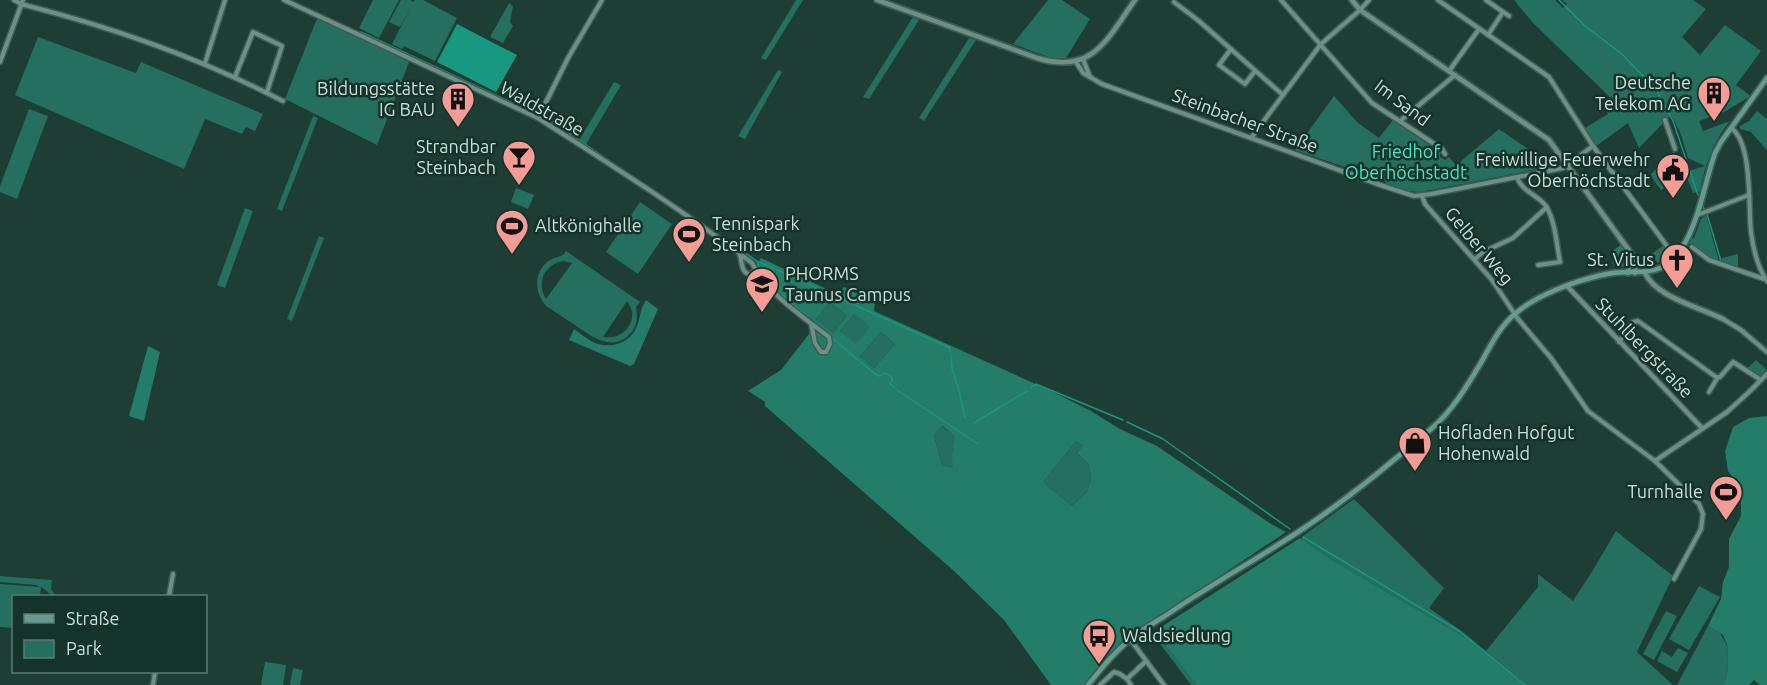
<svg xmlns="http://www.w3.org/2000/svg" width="1767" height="685" viewBox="0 0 1767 685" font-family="Ubuntu,sans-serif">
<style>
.green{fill:#246f5e;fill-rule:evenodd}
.forest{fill:#237d69;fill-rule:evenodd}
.water{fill:#17987f}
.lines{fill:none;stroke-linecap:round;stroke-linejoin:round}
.stream{stroke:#17987f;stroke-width:1.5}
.minor-casing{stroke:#405c55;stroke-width:7}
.tertiary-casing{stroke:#405c55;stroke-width:8}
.secondary-casing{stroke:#405c55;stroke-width:8}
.minor{stroke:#6e8f86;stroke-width:4}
.tertiary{stroke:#6e8f86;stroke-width:4.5}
.secondary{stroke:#649d8f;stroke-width:4.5}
.labels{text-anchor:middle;stroke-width:5;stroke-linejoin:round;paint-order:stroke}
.poi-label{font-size:18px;fill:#cedfda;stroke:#13332b;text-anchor:end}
.street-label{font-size:18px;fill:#cedfda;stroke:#13332b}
.park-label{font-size:18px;fill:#46e7c4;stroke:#13332b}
</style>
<rect width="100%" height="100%" fill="#1e3d35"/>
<g class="green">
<path d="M373,0H399L379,38L359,28Z"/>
<path d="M401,0H410L413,2L415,0H423L457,18L435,61L404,46L402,49L392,44L411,7L400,27L389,22Z"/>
<path d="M796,0H803L766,60L761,58Z"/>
<path d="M1048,0H1062L1090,19L1066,58H1051L1013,44Z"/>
<path d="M1514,0H1555L1563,8L1567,4L1562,0H1693L1706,9L1682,37L1700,55L1725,25L1761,51L1736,85L1751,96L1724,112L1699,121L1703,131L1730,121C1713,141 1705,165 1700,191L1693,193L1685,172L1705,166L1688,158L1680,132L1671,115L1639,148L1628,123L1596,146L1585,128L1608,114L1602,104L1611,98L1534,24Z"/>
<path d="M509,3L513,6L510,22L513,26L503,43L490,37Z"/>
<path d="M319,17L409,62L377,145L285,99L316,21Z"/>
<path d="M913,17L919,20L869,99L863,97Z"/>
<path d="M38,37L136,73L141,62L263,114L255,131L246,127L242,134L205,119L184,169L15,95Z"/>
<path d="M969,38L976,40L924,121L919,118Z"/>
<path d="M778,70L782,72L745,139L738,136Z"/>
<path d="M614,82L621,85L585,146L578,142Z"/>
<path d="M1334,96L1358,123L1379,138L1393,120L1440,152V157L1445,160L1449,157L1455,164L1460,162L1499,129L1534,153L1544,168L1420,192L1404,191L1386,184L1385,181L1295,150Z"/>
<path d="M29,109L48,116L17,199L0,192V186Z"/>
<path d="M1757,111L1767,119V151C1762,143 1756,139 1751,132L1740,129V126L1749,121Z"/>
<path d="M313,116L318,118L282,211L277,209Z"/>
<path d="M1674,151L1678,161L1682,174L1676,178L1678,181L1676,183L1674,180L1661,190L1650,175Z"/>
<path d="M516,188L534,195L528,209L511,202Z"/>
<path d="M640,202L672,224L638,274L606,252Z"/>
<path d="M245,208L253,211L225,288L217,285Z"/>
<path d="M1706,215C1709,224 1711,232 1713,241C1715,249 1718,254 1719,262L1705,257L1689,243L1691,239L1694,238L1701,219Z"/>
<path d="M319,236L324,238L292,321L287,319Z"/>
<path d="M1663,246L1669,255L1658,263L1650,255Z"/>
<path d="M566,251L640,302L636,307C638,317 637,327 630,334C612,353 591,336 575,325C565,319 556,312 546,306C534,292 533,271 550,260C557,256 562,258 566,251ZM563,261L572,263L546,299C536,283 544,265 563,261ZM627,301C641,319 624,341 603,337Z"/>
<path d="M1738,254V268L1722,263V258Z"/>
<path d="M789,282L800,291L793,300L782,291Z"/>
<path d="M830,302L847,316L833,333L816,319Z"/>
<path d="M854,314L871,327L856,345L840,331Z"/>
<path d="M881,332L895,344L874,368L860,356Z"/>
<path d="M1756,360L1767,370L1762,376L1747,369Z"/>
<path d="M941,426L956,436L953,468L942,465L934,435Z"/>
<path d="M1076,441L1083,446L1077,453L1088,464L1091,475L1090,483L1087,492L1072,506L1043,482Z"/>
<path d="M1354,499L1444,588L1429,608L1463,632L1486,651L1538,587V574L1573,601L1593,570L1616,531L1673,576L1637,652L1673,685H1191L1152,633L1302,539L1303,536Z"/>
<path d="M0,576L52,580L51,589L56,596H51L47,591L41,587L40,596H14L13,628L0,627V584L40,587L36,585L0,582Z"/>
<path d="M1699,586L1720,597L1689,650L1669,639Z"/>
<path d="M1666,611L1677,616L1654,660L1643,654Z"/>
<path d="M1708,626L1720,633L1728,647L1727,678L1721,685H1677Z"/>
<path d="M1678,648L1688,653L1677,672L1657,661L1662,651L1672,657Z"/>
<path d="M265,662L286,665L283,685H261Z"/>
<path d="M293,668L303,670L300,685H290Z"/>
</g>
<g class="forest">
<path d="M1621,245L1629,256C1628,263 1625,267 1618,268L1612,263L1616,254L1612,251Z"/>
<path d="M761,258L837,294L844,287L875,302L874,311L1051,391L1091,411L1120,429L1157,446L1271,524L1286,532L1126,639L1085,685H1051L1004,620L954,571L765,406V402L748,391L781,370L816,325L771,287L755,269ZM789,282L800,291L793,299L782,291ZM830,302L847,316L833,333L816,319ZM854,314L870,327L856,344L840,331ZM881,332L895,344L874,368L860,356ZM942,426L955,436L952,456L953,468L942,465L934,435ZM1076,441L1083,446L1077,453L1088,464L1091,475L1090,483L1087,492L1072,506L1043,482Z"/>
<path d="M646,300L658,309L634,364L630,366L569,340L574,329C581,334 589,341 598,344C614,348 631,342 637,326C641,316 639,311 646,300Z"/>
<path d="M148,346L160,352L144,421L129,416Z"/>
<path d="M1767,416V685H1760L1754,680L1749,685H1721L1727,678L1728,647L1723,635L1708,626L1721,599L1723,582L1729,567V539L1741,516V488L1728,471L1725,451L1733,427L1749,418Z"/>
<path d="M1300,538L1323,555L1370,583L1467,639L1523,685H1197L1155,631Z"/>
</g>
<path class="water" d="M457,24L517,55L496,92L437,62Z"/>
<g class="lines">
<g class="stream">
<path d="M1559,0L1585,26L1623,55L1657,91L1673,121L1698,195"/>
<path d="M361,32L536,114"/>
<path d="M547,118L665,199"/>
<path d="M1703,206L1705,211"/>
<path d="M679,208L757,261L835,296"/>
<path d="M1707,214L1721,261"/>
<path d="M757,262L759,268"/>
<path d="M759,272L776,290L809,318"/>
<path d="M839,298L950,348V351"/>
<path d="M812,321L822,330"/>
<path d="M833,339L875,374L879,376L886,373L891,376L892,380L890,384L894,387"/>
<path d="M951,356L952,369L958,387L965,417"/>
<path d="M1030,388L1036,384L1123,420"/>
<path d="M897,390L978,444"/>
<path d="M1127,422L1163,439L1290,529"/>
<path d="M974,423L1027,391"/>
<path d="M1303,537L1459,631L1525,685"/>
</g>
<defs>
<g id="minor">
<path d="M14,0L21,4C115,28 197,57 283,101"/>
<path d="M284,0L538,118C610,164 684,211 752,263C768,294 802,316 829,337L830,344L826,352H821L815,343L811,323"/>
<path d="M1281,0L1372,103L1442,149L1445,154"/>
<path d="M1438,0L1549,77L1593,146L1675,257"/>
<path d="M1486,0L1503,12L1488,35"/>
<path d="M1174,2L1199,21L1283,95"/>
<path d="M1503,12L1509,16"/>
<path d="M1231,49L1219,65L1245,84L1255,71"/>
<path d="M1083,59L1090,77"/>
<path d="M0,62L23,0"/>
<path d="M1076,62L1083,73L1102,84L1383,186L1414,196L1431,194L1563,168L1593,146"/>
<path d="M205,63L225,0"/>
<path d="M1449,71L1479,29"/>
<path d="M235,77L253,32L282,46L267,92"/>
<path d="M538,118L568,58L602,0"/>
<path d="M1665,120L1675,149"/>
<path d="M1400,121L1455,75"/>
<path d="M1731,128C1753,143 1748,207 1751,232C1753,248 1758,268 1767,281"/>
<path d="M1251,138L1321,44L1360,10L1369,0"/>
<path d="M1517,177C1521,191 1538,195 1546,206C1555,220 1557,246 1560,262L1538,265"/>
<path d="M1422,196L1425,204L1492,280L1518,319L1551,358L1588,411L1655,461L1699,504L1703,514L1701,529L1674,579"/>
<path d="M1697,214H1700L1749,195"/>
<path d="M1692,247L1709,260L1764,279"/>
<path d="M740,254C742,263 741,272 750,275L755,270"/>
<path d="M1475,259L1483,252L1513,238L1547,207"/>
<path d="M1567,286L1702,428"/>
<path d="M1723,319L1741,330L1767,352"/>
<path d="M1619,342L1633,322L1638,321L1716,377H1720L1733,362L1761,380"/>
<path d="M1709,392L1718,377"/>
<path d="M1655,461L1727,412L1749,392L1767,374"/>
<path d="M169,596L173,574"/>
<path d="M1130,639L1164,685"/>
<path d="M1127,679L1131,685"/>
<path d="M153,685L155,672"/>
<path d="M1100,685L1114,672L1120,674L1127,679L1146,661"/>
</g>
<g id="tertiary">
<path d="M877,0L1037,58C1093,75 1107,39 1135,0"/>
<path d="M1352,0L1360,10L1549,140L1633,256L1635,261V273"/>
<path d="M1628,273L1630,254"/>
<path d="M1645,273C1657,298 1700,307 1723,319"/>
</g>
<path id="secondary" d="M1088,685C1101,669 1114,652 1131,639C1141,630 1153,623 1165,616C1207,587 1252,562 1295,534C1343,503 1387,466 1431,429C1453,410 1467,386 1482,361C1491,344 1501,325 1516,313C1537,295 1575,281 1602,275C1638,266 1660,285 1685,243C1700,216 1705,182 1715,153L1721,142L1767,78"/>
</defs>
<use href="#minor" class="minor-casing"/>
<use href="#tertiary" class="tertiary-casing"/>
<use href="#secondary" class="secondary-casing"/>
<use href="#minor" class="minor"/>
<use href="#tertiary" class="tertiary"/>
<use href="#secondary" class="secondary"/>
</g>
<defs>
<symbol id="building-pin" viewBox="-11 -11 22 30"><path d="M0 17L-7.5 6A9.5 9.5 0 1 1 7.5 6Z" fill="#f59c94" stroke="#13332b"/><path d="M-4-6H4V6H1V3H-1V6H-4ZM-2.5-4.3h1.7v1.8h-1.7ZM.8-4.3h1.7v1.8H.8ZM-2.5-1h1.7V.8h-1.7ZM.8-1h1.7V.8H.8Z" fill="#111"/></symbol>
<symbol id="bar-pin" viewBox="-11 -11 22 30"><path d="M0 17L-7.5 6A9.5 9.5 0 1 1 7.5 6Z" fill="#f59c94" stroke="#13332b"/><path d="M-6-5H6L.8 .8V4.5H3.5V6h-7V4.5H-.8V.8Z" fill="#111"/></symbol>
<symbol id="civic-pin" viewBox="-11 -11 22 30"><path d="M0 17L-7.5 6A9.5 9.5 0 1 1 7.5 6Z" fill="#f59c94" stroke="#13332b"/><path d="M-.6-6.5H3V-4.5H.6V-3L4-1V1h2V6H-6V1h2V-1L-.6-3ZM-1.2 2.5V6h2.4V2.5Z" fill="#111"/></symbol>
<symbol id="stadium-pin" viewBox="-11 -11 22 30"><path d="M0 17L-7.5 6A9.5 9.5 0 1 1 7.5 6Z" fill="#f59c94" stroke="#13332b"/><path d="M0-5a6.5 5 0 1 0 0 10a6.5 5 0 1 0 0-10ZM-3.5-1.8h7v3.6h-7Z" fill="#111"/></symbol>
<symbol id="church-pin" viewBox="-11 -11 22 30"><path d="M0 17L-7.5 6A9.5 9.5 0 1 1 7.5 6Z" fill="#f59c94" stroke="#13332b"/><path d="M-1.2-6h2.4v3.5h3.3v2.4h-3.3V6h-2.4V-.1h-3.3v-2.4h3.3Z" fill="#111"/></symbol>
<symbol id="school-pin" viewBox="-11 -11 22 30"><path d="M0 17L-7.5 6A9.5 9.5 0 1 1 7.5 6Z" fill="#f59c94" stroke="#13332b"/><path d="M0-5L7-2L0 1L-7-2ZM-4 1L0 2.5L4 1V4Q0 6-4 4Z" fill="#111"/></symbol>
<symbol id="shop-pin" viewBox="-11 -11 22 30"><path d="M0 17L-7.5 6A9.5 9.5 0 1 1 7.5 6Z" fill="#f59c94" stroke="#13332b"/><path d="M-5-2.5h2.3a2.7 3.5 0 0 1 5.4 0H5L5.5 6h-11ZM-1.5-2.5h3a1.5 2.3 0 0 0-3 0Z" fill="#111"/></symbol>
<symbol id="bus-pin" viewBox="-11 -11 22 30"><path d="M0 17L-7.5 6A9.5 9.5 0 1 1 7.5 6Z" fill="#f59c94" stroke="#13332b"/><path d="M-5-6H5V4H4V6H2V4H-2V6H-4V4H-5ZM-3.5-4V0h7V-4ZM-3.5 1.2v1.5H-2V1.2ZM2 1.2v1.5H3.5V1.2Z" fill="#111"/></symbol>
</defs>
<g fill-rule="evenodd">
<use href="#building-pin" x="1695" y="74" width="38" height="52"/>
<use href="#building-pin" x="439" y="80" width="38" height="52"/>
<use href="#bar-pin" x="500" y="138" width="38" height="52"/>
<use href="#civic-pin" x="1654" y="151" width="38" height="52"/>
<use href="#stadium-pin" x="493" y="207" width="38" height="52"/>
<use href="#stadium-pin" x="670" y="215" width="38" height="52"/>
<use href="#church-pin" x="1658" y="241" width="38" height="52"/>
<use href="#school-pin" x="743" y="265" width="38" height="52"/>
<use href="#shop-pin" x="1396" y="424" width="38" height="52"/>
<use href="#stadium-pin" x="1707" y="473" width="38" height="52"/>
<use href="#bus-pin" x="1080" y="617" width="38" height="52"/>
</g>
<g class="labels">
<g class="poi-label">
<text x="1691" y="89">Deutsche<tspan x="1691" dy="21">Telekom AG</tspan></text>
<text x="435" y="95">Bildungsstätte<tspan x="435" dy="21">IG BAU</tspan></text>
<text x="496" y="153">Strandbar<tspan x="496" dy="21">Steinbach</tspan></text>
<text x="1650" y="166">Freiwillige Feuerwehr<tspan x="1650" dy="21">Oberhöchstadt</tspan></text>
<text x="712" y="230" text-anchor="start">Tennispark<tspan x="712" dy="21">Steinbach</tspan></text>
<text x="535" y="232" text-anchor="start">Altkönighalle</text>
<text x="1654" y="266">St. Vitus</text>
<text x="785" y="280" text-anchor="start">PHORMS<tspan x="785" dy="21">Taunus Campus</tspan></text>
<text x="1438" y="439" text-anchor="start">Hofladen Hofgut<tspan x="1438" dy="21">Hohenwald</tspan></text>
<text x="1703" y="498">Turnhalle</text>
<text x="1122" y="642" text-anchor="start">Waldsiedlung</text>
</g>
<g class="street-label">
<text transform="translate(1402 103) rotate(37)" y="6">Im Sand</text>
<text transform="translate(542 109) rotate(29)" y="6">Waldstraße</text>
<text transform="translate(1245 121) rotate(20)" y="6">Steinbacher Straße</text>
<text transform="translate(1479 246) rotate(50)" y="6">Gelber Weg</text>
<text transform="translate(1644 348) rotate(46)" y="6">Stuhlbergstraße</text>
</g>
<g class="park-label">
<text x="1406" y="158">Friedhof<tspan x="1406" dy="21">Oberhöchstadt</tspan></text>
</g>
</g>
<rect x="12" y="595" width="195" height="78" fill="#13332b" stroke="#5e7871" stroke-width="1.5"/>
<rect x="24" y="614" width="30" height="9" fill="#649d8f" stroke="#5e7871" stroke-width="1.5"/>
<text x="66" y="625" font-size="18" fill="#cedfda">Straße</text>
<rect x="24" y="640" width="30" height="18" fill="#246f5e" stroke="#5e7871" stroke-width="1.5"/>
<text x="66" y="655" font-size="18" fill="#cedfda">Park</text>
</svg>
